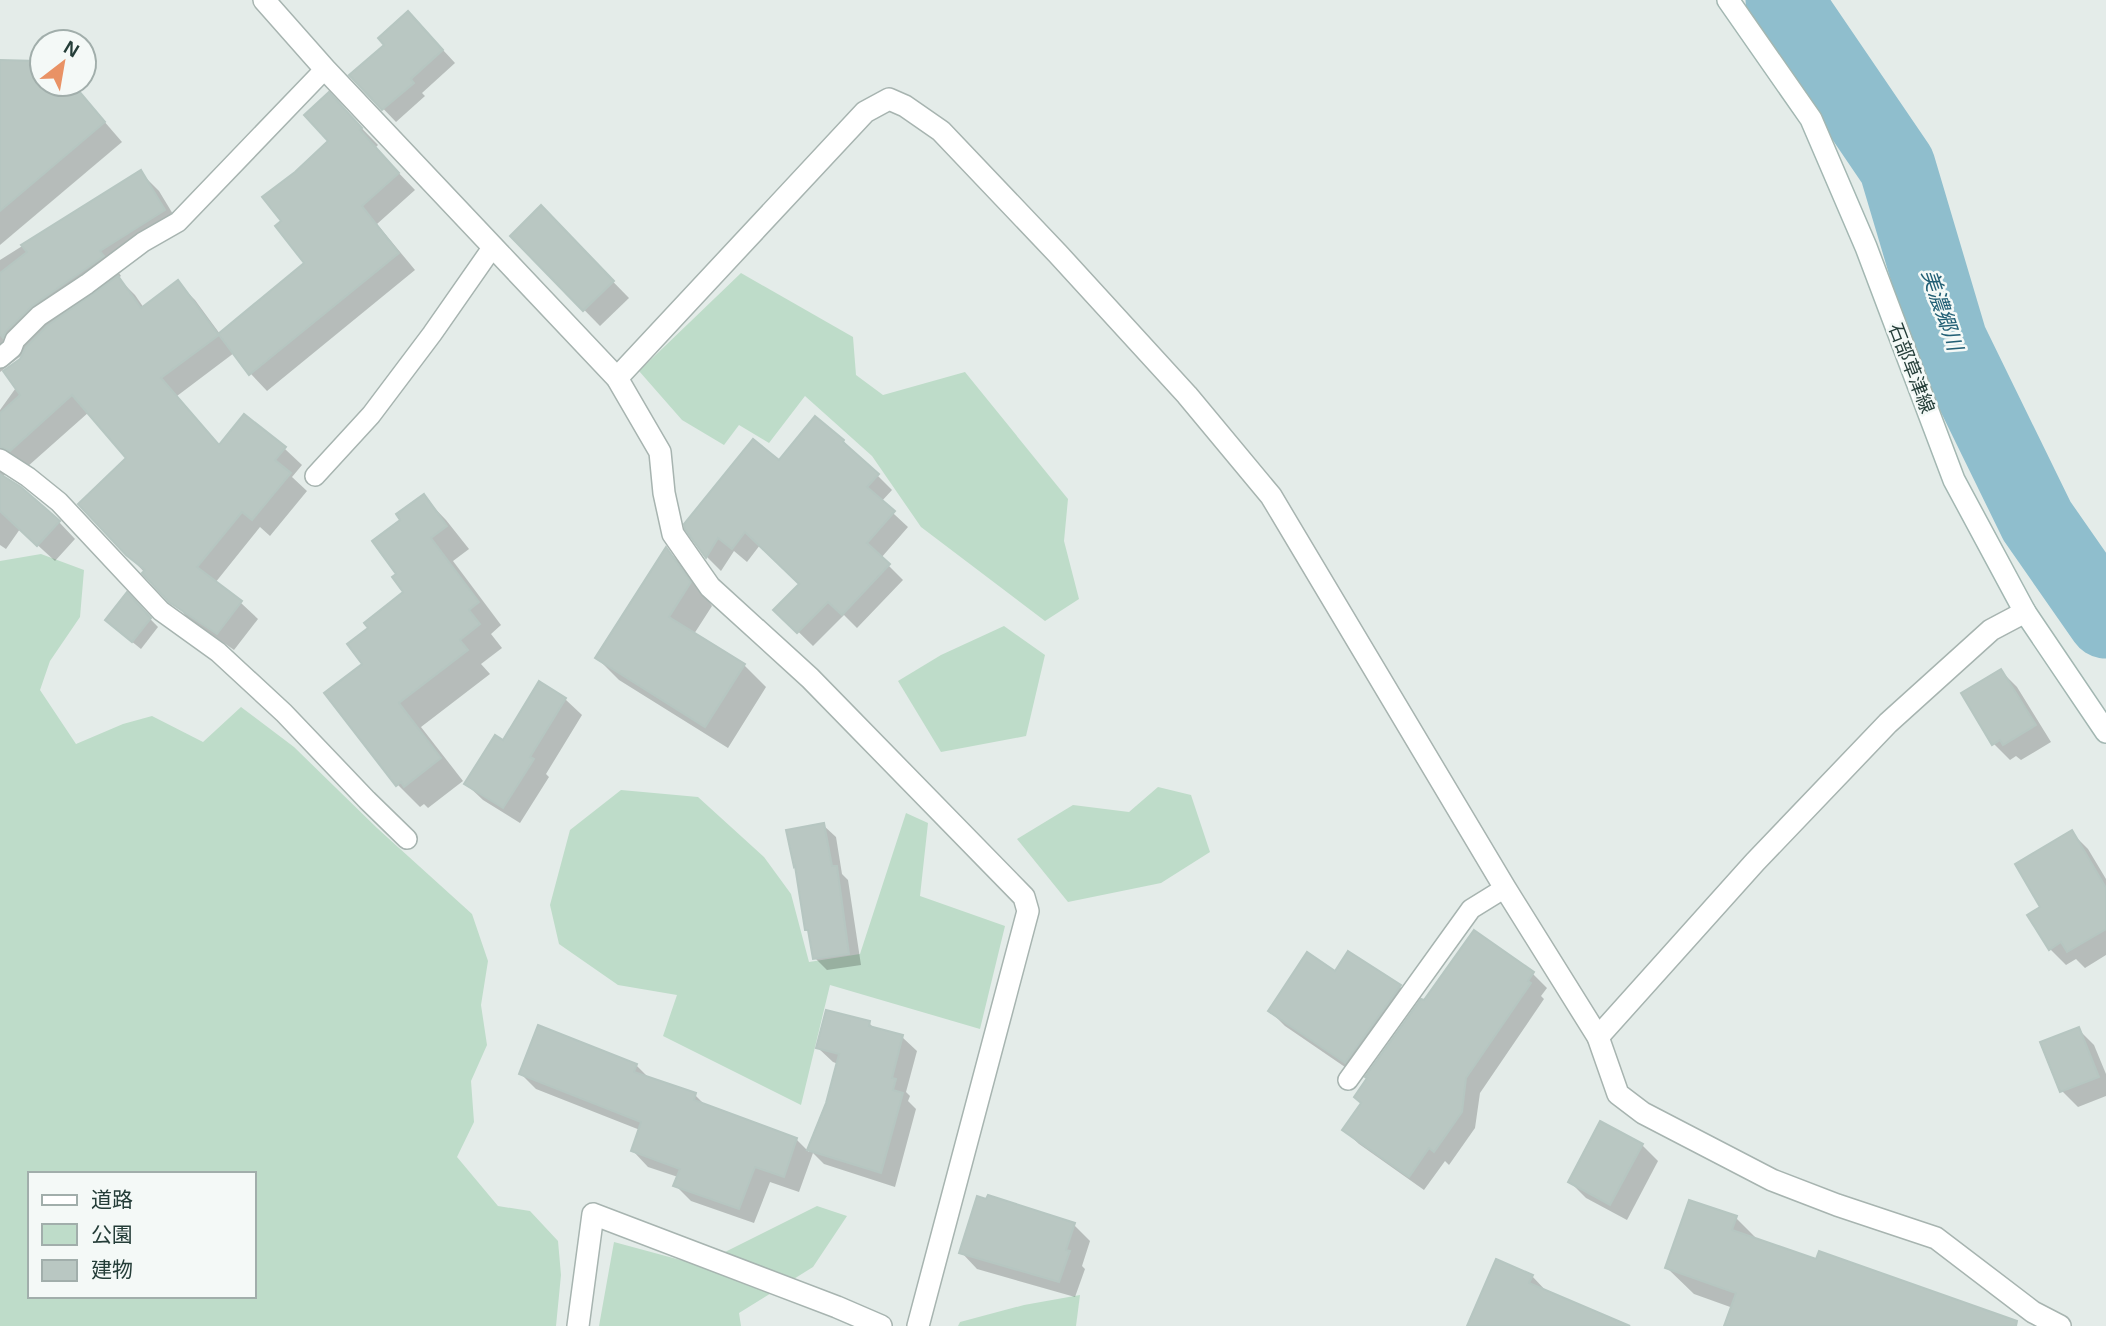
<svg xmlns="http://www.w3.org/2000/svg" width="2106" height="1326" viewBox="0 0 2106 1326" font-family="Arial,'Noto Sans JP',sans-serif">
<style>
.green{fill:#bedcc9;fill-rule:evenodd}
.shadow{fill:#0003}
.lines{fill:none;stroke-linecap:round;stroke-linejoin:round}
.river{stroke:#8fbecd;stroke-width:77}
.building{fill:#b9c7c2;stroke:#b6c6c1;stroke-width:2}
.lane-casing{stroke:#a7b4b0;stroke-width:22}
.street-casing{stroke:#a7b4b0;stroke-width:24}
.secondary-casing{stroke:#a3b7b2;stroke-width:24}
.lane{stroke:#fff;stroke-width:19}
.street{stroke:#fff;stroke-width:21}
.secondary{stroke:#fff;stroke-width:21}
.labels{text-anchor:middle;stroke-width:5;stroke-linejoin:round;paint-order:stroke}
.street-label{font-size:19px;fill:#243d38;stroke:#f4f9f7}
.water-label{font-size:21px;font-style:italic;fill:#225f75;stroke:#f4f9f7}
</style>
<rect width="100%" height="100%" fill="#e4ece9"/>
<g class="green">
<path d="M741,273L853,337L856,375L883,395L965,372L1068,499L1064,541L1079,599L1045,621L921,527L872,456L805,396L769,443L739,425L724,445L682,420L639,371Z"/>
<path d="M41,554L84,570L80,617L50,661L40,690L76,744L123,724L152,716L203,742L241,707L294,747L377,828L472,914L488,961L481,1005L487,1045L471,1081L474,1122L457,1157L498,1206L530,1211L558,1241L561,1275L556,1326H0V561ZM30,1174H254V1296H30Z"/>
<path d="M1004,626L1045,655L1026,736L941,752L898,681L941,655Z"/>
<path d="M1158,787L1191,795L1210,852L1161,883L1068,902L1017,839L1073,805L1129,812Z"/>
<path d="M621,790L698,797L764,857L791,894L809,962L860,954L906,813L928,823L920,896L1005,926L980,1029L830,985L801,1105L663,1036L677,995L618,985L559,944L550,905L570,830Z"/>
<path d="M817,1206L847,1216L813,1267L739,1313L741,1326H599L614,1242L699,1265Z"/>
<path d="M1080,1295L1076,1326H958L960,1322L1024,1305Z"/>
</g>
<g class="shadow">
<path d="M420,25L455,63L422,93L425,96L396,122L351,75Z"/>
<path d="M62,84H72L122,142L0,245V92Z"/>
<path d="M346,112L378,145L375,148L415,190L377,224L415,270L267,391L251,374L234,353L177,396L220,446L245,417L285,449L302,465L292,477L307,491L270,536L260,527L215,583L241,603L258,619L234,650L188,618L127,554L128,458L89,412L27,467L7,469L4,476L5,478L59,522L75,539L55,561L20,529L6,549L0,545V410L71,311L51,324L22,355L0,372V260L140,172L159,191L182,229L117,270L121,276L118,278L135,295L144,308L178,283L195,300L220,334L306,264L284,221L296,173L330,142Z"/>
<path d="M541,208L629,298L600,326L512,236Z"/>
<path d="M843,441L892,490L881,502L908,527L881,558L903,580L857,628L844,615L813,646L776,610L801,584L760,545L747,562L734,551L721,571L707,557L687,528L779,463Z"/>
<path d="M424,497L446,520L469,549L453,561L501,625L491,634L502,648L481,664L490,674L421,727L463,781L428,808L424,804L420,807L397,784L365,665L370,628L406,592L398,574L403,520Z"/>
<path d="M666,549L688,571L712,606L694,634L744,665L766,687L728,748L619,680L597,658Z"/>
<path d="M127,595L158,627L141,649L115,628Z"/>
<path d="M2001,671L2017,687L2051,742L2021,760L2016,756L2010,760L1994,744Z"/>
<path d="M565,699L582,715L546,774L549,777L520,823L483,800L466,784L503,742Z"/>
<path d="M823,825L836,837L842,874L848,880L861,965L827,970L815,958L811,934L806,929Z"/>
<path d="M2072,833L2088,849L2106,879V955L2085,968L2076,959L2066,965L2050,949L2043,908Z"/>
<path d="M1349,954L1400,987L1415,1002L1361,1078L1285,1026L1270,1011L1336,974Z"/>
<path d="M1533,974L1547,988L1541,996L1544,999L1480,1093L1475,1128L1449,1165L1445,1161L1424,1190L1359,1144L1344,1130Z"/>
<path d="M869,1023L876,1030L902,1037L917,1051L906,1092L910,1096L908,1101L916,1109L895,1187L824,1164L813,1153L799,1192L770,1182L754,1223L691,1201L675,1185L678,1177L648,1167L633,1151L640,1130L536,1089L521,1074L636,1065L650,1079L695,1095L707,1107L797,1140L809,1152L827,1103L838,1064L833,1062L818,1048Z"/>
<path d="M2078,1029L2094,1045L2106,1074V1096L2078,1107L2062,1091Z"/>
<path d="M1642,1145L1658,1161L1627,1220L1586,1198L1570,1182Z"/>
<path d="M1736,1218L1760,1242L2012,1321L2017,1326H1727L1733,1308L1694,1294L1667,1268Z"/>
<path d="M1074,1225L1090,1241L1082,1266L1085,1269L1075,1297L977,1269L961,1252Z"/>
<path d="M1532,1276L1548,1293L1598,1326H1469Z"/>
</g>
<g class="lines">
<path class="river" d="M1784,0L1897,166L1949,341L2037,521L2106,620"/>
</g>
<g class="building">
<path d="M408,11L443,50L411,79L414,83L382,110L349,75L384,45L378,38Z"/>
<path d="M0,60L38,61V84H73L105,122L0,211Z"/>
<path d="M329,92L362,128L360,130L399,173L362,206L399,253L249,375L219,335L161,378L219,445L244,414L286,447L275,460L291,473L252,520L242,512L197,567L242,601L217,634L169,602L142,573L145,570L126,555L78,504L126,458L72,395L10,451L0,447V413L20,395L3,371L20,359L26,347L47,326L118,276L141,308L178,280L218,334L304,263L275,226L281,221L262,197L295,172L328,141L304,115Z"/>
<path d="M141,170L165,210L100,251L104,256L32,306L6,331L3,338L0,334V273L27,252L21,245Z"/>
<path d="M541,205L614,281L583,311L510,236Z"/>
<path d="M815,416L844,440L843,442L879,474L867,487L895,511L867,543L890,564L842,615L828,602L797,633L773,610L799,584L745,532L732,549L718,538L706,558L685,529L684,524L753,439L779,460Z"/>
<path d="M0,474L21,487L60,521L37,546L0,511Z"/>
<path d="M424,494L447,526L431,538L479,602L469,610L480,624L460,640L468,650L399,703L441,758L404,787L401,782L396,786L324,693L362,664L347,644L368,628L364,623L403,592L392,577L396,574L372,541L400,520L396,514Z"/>
<path d="M666,547L691,582L669,617L745,664L705,727L595,658Z"/>
<path d="M127,592L151,618L132,642L105,620Z"/>
<path d="M2001,669L2036,725L2003,745L2000,740L1992,745L1961,693Z"/>
<path d="M539,681L566,698L530,757L534,759L503,808L464,784L495,735L503,740Z"/>
<path d="M824,823L832,866H837L849,954L813,959L808,930H805L795,866L794,867L786,830Z"/>
<path d="M2072,830L2106,888V929L2067,952L2061,942L2049,950L2027,915L2040,907L2015,864Z"/>
<path d="M1474,930L1534,972L1528,981L1531,983L1466,1078L1462,1112L1434,1152L1429,1148L1409,1177L1342,1130L1361,1103L1354,1097L1367,1078L1365,1077L1421,999L1424,1000Z"/>
<path d="M1348,951L1401,985L1345,1063L1268,1011L1307,952L1335,971Z"/>
<path d="M826,1010L870,1021L869,1026L903,1035L892,1078L896,1079L893,1090L903,1093L881,1173L807,1150L826,1103L839,1054L816,1048Z"/>
<path d="M538,1025L637,1064L634,1072L696,1093L694,1100L797,1138L784,1177L755,1167L739,1209L673,1186L680,1169L631,1151L641,1122L519,1074Z"/>
<path d="M2079,1027L2099,1077L2060,1092L2040,1042Z"/>
<path d="M1600,1121L1643,1144L1610,1205L1568,1182Z"/>
<path d="M988,1195L1075,1223L1066,1250L1070,1251L1059,1282L959,1253L977,1196L986,1199Z"/>
<path d="M1689,1200L1737,1216L1732,1230L1816,1259L1819,1251L2017,1321L2016,1326H1724L1736,1293L1665,1268Z"/>
<path d="M1496,1259L1533,1275L1529,1283L1630,1326H1467Z"/>
</g>
<g class="lines">
<defs>
<g id="lane">
<path d="M0,358L12,348L15,340L39,316L87,284L143,242L178,222L325,69"/>
<path d="M0,459L28,477L59,502L161,611L218,652L284,713L367,800L407,839"/>
<path d="M315,476L371,415L432,334L492,248"/>
<path d="M1348,1080L1471,909L1505,888"/>
</g>
<g id="street">
<path d="M264,0L325,69L617,378L660,452L664,493L673,534L710,587L810,678L1024,897L1028,911L918,1326"/>
<path d="M617,378L865,112L889,99L905,106L941,131L1058,254L1187,395L1271,496L1505,888L1598,1037L1618,1094L1643,1113L1772,1180L1837,1205L1936,1238L2033,1312L2060,1326"/>
<path d="M1598,1037L1755,862L1888,723L1991,630L2025,612"/>
<path d="M578,1326L593,1214L837,1307L881,1326"/>
</g>
<path id="secondary" d="M1728,0L1811,119L1866,247L1954,480L2025,612L2106,732"/>
</defs>
<use href="#lane" class="lane-casing"/>
<use href="#street" class="street-casing"/>
<use href="#secondary" class="secondary-casing"/>
<use href="#lane" class="lane"/>
<use href="#street" class="street"/>
<use href="#secondary" class="secondary"/>
</g>
<g class="labels">
<g class="street-label">
<text transform="translate(1912 368) rotate(69)" y="7">石部草津線</text>
</g>
<g class="water-label">
<text transform="translate(1942 310) rotate(71)" y="7">美濃郷川</text>
</g>
</g>
<rect x="28" y="1172" width="228" height="126" fill="#f4f9f7" stroke="#a1aeab" stroke-width="2"/>
<rect x="42" y="1195" width="35" height="10" fill="#ffffff" stroke="#a1aeab" stroke-width="2"/>
<text x="91" y="1207" font-size="21" fill="#243d38">道路</text>
<rect x="42" y="1224" width="35" height="21" fill="#bedcc9" stroke="#a1aeab" stroke-width="2"/>
<text x="91" y="1242" font-size="21" fill="#243d38">公園</text>
<rect x="42" y="1260" width="35" height="21" fill="#b9c7c2" stroke="#a1aeab" stroke-width="2"/>
<text x="91" y="1277" font-size="21" fill="#243d38">建物</text>
<g transform="translate(63 63) rotate(31)"><circle r="33" fill="#f4f9f7" stroke="#a1aeab" stroke-width="2"/>
<path d="M0-5L12 26L0 18L-12 26Z" fill="#e99265"/>
<text y="-10" font-size="19" font-weight="bold" text-anchor="middle" fill="#243d38">N</text>
</g>
</svg>
